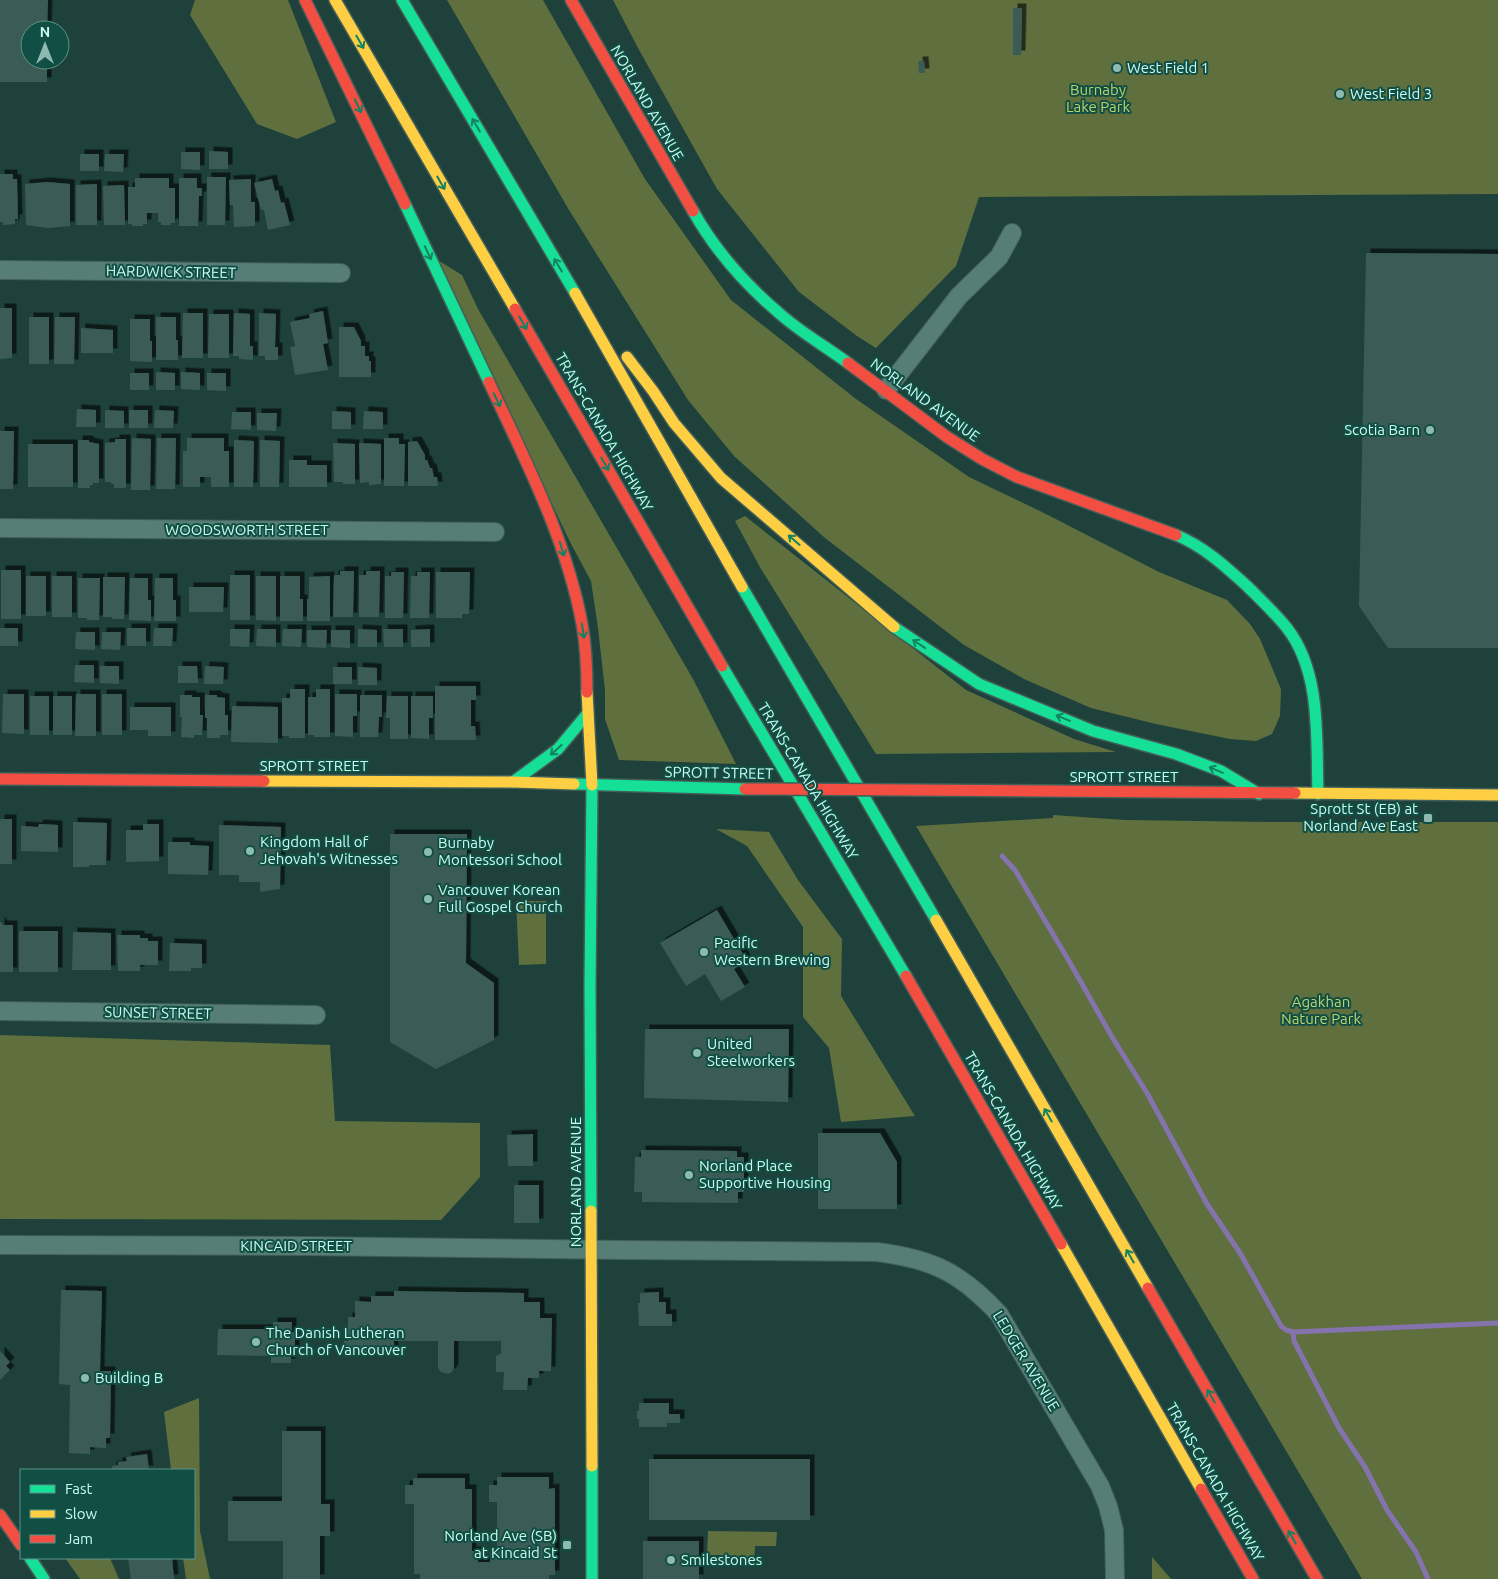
<svg xmlns="http://www.w3.org/2000/svg" width="1498" height="1579" viewBox="0 0 1498 1579" font-family="Ubuntu,sans-serif">
<style>
.green{fill:#606f3e}
.lines{fill:none;stroke-linecap:round;stroke-linejoin:round}
.stream{stroke:#8573ae;stroke-width:5}
.building{fill:#3b5c57;filter:url(#shadow)}
.street-casing{stroke:#425e59;stroke-width:20}
.fast-casing{stroke:#425e59;stroke-width:14}
.slow-casing{stroke:#425e59;stroke-width:14}
.jam-casing{stroke:#425e59;stroke-width:14}
.street{stroke:#567e77;stroke-width:18}
.fast{stroke:#16e098;stroke-width:11}
.slow{stroke:#ffcf43;stroke-width:11}
.jam{stroke:#f24e42;stroke-width:11}
.jam-bridge-casing{stroke:#425e59;stroke-width:14;stroke-linecap:butt}
.jam-bridge{stroke:#f24e42;stroke-width:11}
.oneway{stroke:#138262}
.poi-dot{fill:#8ebab1;stroke:#114f45;stroke-width:2}
.labels{text-anchor:middle;stroke-width:4;stroke-linejoin:round;paint-order:stroke}
.poi-label{font-size:15px;fill:#c9fbf0;stroke:#114f45;text-anchor:start}
.park-label{font-size:15px;fill:#bcd26d;stroke:#114f45}
.street-label{font-size:15px;fill:#c9fbf0;stroke:#114f45}
</style>
<defs>
<filter id="shadow"><feDropShadow dx="4.5" dy="-4.5" stdDeviation="0" flood-color="#0009"/></filter>
</defs>
<rect width="100%" height="100%" fill="#1f413b"/>
<g class="green">
<path d="M195,0H288L336,122L297,139L257,124L190,15Z"/>
<path d="M447,0H543L645,179L731,300L856,399L969,477L1044,513L1159,572L1227,600L1250,624L1260,639L1281,689L1280,716L1272,734L1256,741L1230,739L1156,724L1091,708L1024,679L964,645L825,538L734,456L688,400L569,210Z"/>
<path d="M613,0H1498V194L979,197L956,266L876,348L857,336L799,292L717,189L638,48Z"/>
<path d="M436,259L462,275L478,309L693,679L736,764L619,760L605,719V690L598,628L591,581L570,542Z"/>
<path d="M745,516L966,690L1074,739L1116,752L876,754L761,569L735,521Z"/>
<path d="M1053,815L1125,820L1270,822H1498V1579H1362L916,826L1053,818Z"/>
<path d="M716,829L769,832L798,880L842,939L841,996L915,1116L841,1122L829,1048L803,1017V927L747,846Z"/>
<path d="M516,901H546V964L519,965Z"/>
<path d="M0,1035L330,1045L335,1121L480,1123V1177L441,1220L0,1219Z"/>
<path d="M199,1398L200,1531L210,1579H186L183,1558H194V1470H171L164,1412Z"/>
<path d="M708,1531L777,1532L776,1546H755L754,1560L730,1559L720,1555H707Z"/>
<path d="M1152,1557L1171,1579H1152Z"/>
<path d="M65,1558H110L119,1579H80Z"/>
</g>
<g class="lines">
<g class="stream">
<path d="M1002,856L1015,870L1069,961L1112,1037L1147,1093L1207,1204L1240,1253L1281,1326L1286,1330L1293,1332L1498,1323"/>
<path d="M1293,1332L1294,1341L1339,1428L1365,1467L1387,1510L1416,1552L1428,1579"/>
</g>
</g>
<g class="building">
<path d="M0,0H48L47,30H30V60H47V82H0Z"/>
<path d="M1013,8H1022L1021,55H1013Z"/>
<path d="M918,61H924L925,73H919Z"/>
<path d="M209,151L228,152V169H209Z"/>
<path d="M181,152H200V170L181,169Z"/>
<rect x="80" y="154" width="19" height="17"/>
<path d="M105,154H124L123,172L104,171Z"/>
<path d="M0,174H13V179H17L18,219H15V224L3,225V222H0Z"/>
<path d="M207,177H226L225,225H207Z"/>
<path d="M135,178H169V188H175V223H171V225H161V222H158V213H147V224H143V226H132V224H128V187H135Z"/>
<path d="M179,178H197V188H202V196H199L198,226H179Z"/>
<path d="M251,179V202H255V226L234,227L233,205H230L229,180Z"/>
<path d="M272,179L275,191L278,190L281,203L284,202L290,225L268,230L264,210H261L254,183Z"/>
<path d="M47,182L70,184V226L47,228L26,225L25,184Z"/>
<path d="M97,184V225H76V185Z"/>
<path d="M124,185L125,225H104L103,186Z"/>
<path d="M1366,253L1498,254V648H1388L1359,606Z"/>
<path d="M0,308H12V358L0,359Z"/>
<path d="M323,311L328,343L323,344L328,370L295,375L290,347L295,346L290,322L310,318L309,314Z"/>
<path d="M183,313H203V358H182Z"/>
<path d="M234,313L250,314V346H253V360L239,359V356H233Z"/>
<path d="M259,313L276,314L275,347H278V360H265V356H259Z"/>
<path d="M209,314H229V358H208Z"/>
<rect x="29" y="317" width="20" height="47"/>
<path d="M55,317H75L74,364H54Z"/>
<path d="M156,317H176V340H178V360H156Z"/>
<path d="M130,319H150V341H152V362L130,361Z"/>
<path d="M339,327H354L361,341V346H365V356H369V361H371V377H339Z"/>
<path d="M81,328L113,330V353H81Z"/>
<path d="M156,372L175,373V390H156Z"/>
<path d="M181,372L200,373V390L181,389Z"/>
<rect x="130" y="373" width="19" height="17"/>
<path d="M207,373H226V391L207,390Z"/>
<path d="M77,409L96,410V427H76Z"/>
<path d="M105,410L124,411V428H105Z"/>
<rect x="129" y="410" width="19" height="18"/>
<path d="M155,410L174,411L173,428H154Z"/>
<path d="M332,411L351,412V429H332Z"/>
<path d="M364,411L383,412V429H363Z"/>
<path d="M232,412H251V430L231,429Z"/>
<path d="M257,413H277L276,431L257,430Z"/>
<path d="M0,431H14L13,489H0Z"/>
<path d="M132,438L151,439L150,490H131Z"/>
<path d="M157,438H176L175,489H156Z"/>
<path d="M187,438H224V451H229V487H211V477H200V487H183V451H187Z"/>
<path d="M384,438H399V444H405L404,486H384Z"/>
<path d="M115,439H126V488H114V484H111V482H105V443L115,442Z"/>
<path d="M78,440H89V442L99,444V483H93V485H90V488H78Z"/>
<path d="M234,440L254,441L253,487H234Z"/>
<path d="M260,440L280,441L279,487H260Z"/>
<path d="M417,441L425,455V460H427L430,468H432L434,477H437L438,486H408V442Z"/>
<path d="M333,443L355,444V484H343V482H334Z"/>
<path d="M359,443L381,444V484L369,485V482L360,483Z"/>
<rect x="28" y="444" width="45" height="43"/>
<path d="M289,460H307V465H327V487H289Z"/>
<rect x="1" y="570" width="20" height="49"/>
<path d="M340,571H354L353,617H333L334,575H340Z"/>
<path d="M366,571H380L379,617H359V575H366Z"/>
<path d="M391,572H404L403,618H385V576H391Z"/>
<path d="M417,572H430L429,618H410L411,576H417Z"/>
<path d="M436,572H470L469,614H462V618H436Z"/>
<rect x="230" y="575" width="20" height="45"/>
<rect x="26" y="576" width="20" height="40"/>
<rect x="52" y="576" width="20" height="41"/>
<path d="M256,576H276V621L256,620Z"/>
<path d="M280,576H300V599H303V621H280Z"/>
<path d="M330,576V621H307V599H309V577Z"/>
<path d="M103,577H125L124,619H112V617H103Z"/>
<path d="M78,578H100L99,620H87V618H78Z"/>
<path d="M130,578H148V600H151V621L129,620Z"/>
<path d="M155,578H173V600H176V621H154Z"/>
<path d="M189,587H224L223,612H189Z"/>
<rect x="0" y="628" width="18" height="18"/>
<rect x="127" y="628" width="19" height="18"/>
<path d="M154,628H173L172,646H153Z"/>
<path d="M230,629H250L249,647L230,646Z"/>
<path d="M257,629H276V647L256,646Z"/>
<path d="M283,629H302L301,647L282,646Z"/>
<path d="M358,629L377,630V647H358Z"/>
<path d="M383,629H403V647H384Z"/>
<path d="M430,629V647H411V630Z"/>
<path d="M307,630H327L326,648L307,647Z"/>
<path d="M331,630H350V648L331,647Z"/>
<path d="M76,632H95V650L75,649Z"/>
<path d="M102,632H121L120,650L101,649Z"/>
<path d="M75,665H94V683L74,682Z"/>
<path d="M100,666H119V684L100,683Z"/>
<path d="M178,666H197L198,683H178Z"/>
<path d="M205,666L224,667L223,684H204Z"/>
<rect x="333" y="667" width="19" height="17"/>
<path d="M358,667L377,668V685H358Z"/>
<path d="M435,686H476V700H471V726H475L476,740H435Z"/>
<path d="M290,689H305V738H289V736H282V698H290Z"/>
<path d="M316,689H330V737H314V735H308V697H316Z"/>
<path d="M3,694H24V734L2,733Z"/>
<path d="M76,694H96V736H75Z"/>
<rect x="102" y="694" width="20" height="41"/>
<path d="M335,694H357V716H353V737L335,736Z"/>
<path d="M180,695H192V697H200V715H203L202,735H194V738L181,737L182,717H180Z"/>
<path d="M205,695H217V697L225,698V715H228V735H220V738H207V718H205Z"/>
<path d="M360,695H382V717H379L378,737H360Z"/>
<rect x="30" y="696" width="19" height="39"/>
<rect x="53" y="696" width="19" height="39"/>
<path d="M387,696H408V739H390V718H386Z"/>
<path d="M411,696H433V718H429V739L411,738Z"/>
<path d="M232,706L278,707V743L231,742Z"/>
<path d="M130,707H171V736H148V730H130Z"/>
<rect x="0" y="819" width="12" height="45"/>
<path d="M73,822L107,823L106,865H89V867H73Z"/>
<path d="M39,824L58,825V852L21,851V826L38,827Z"/>
<path d="M143,824H159V861L126,862V830H143Z"/>
<path d="M219,825L281,827L280,889L260,892V882H239V875H219Z"/>
<path d="M390,834H467L466,963L494,983V1040L436,1069L390,1042Z"/>
<path d="M168,842H190V845L209,846L208,875L168,874Z"/>
<path d="M717,910L747,961L734,969L745,987L721,1001L705,974L686,986L660,943Z"/>
<path d="M0,921L3,925H13V972H0Z"/>
<rect x="19" y="931" width="39" height="41"/>
<path d="M73,932L111,933V970H72Z"/>
<path d="M117,935H140V938H148V941H158V965H140V971H118Z"/>
<path d="M170,943L202,944V968H191V971H169Z"/>
<path d="M645,1029H789L788,1102L644,1098Z"/>
<path d="M818,1133H880L897,1162V1209H818Z"/>
<path d="M533,1134V1166H508L507,1135Z"/>
<path d="M641,1150L737,1151V1157H744V1192H738V1203L642,1202V1192H634L635,1157H641Z"/>
<rect x="514" y="1185" width="25" height="38"/>
<path d="M61,1290L102,1291L100,1371H111L110,1438H106V1448L90,1447V1454L69,1453L70,1385L59,1384Z"/>
<path d="M394,1291L524,1293V1302H540V1318H552L551,1371H539V1378H528L527,1390H503L504,1372H496V1356L501,1353V1341H454V1368L452,1372L448,1374L441,1372L438,1368V1341H394V1354H357V1349H344V1341H348V1317H355V1301L371,1302V1296H394Z"/>
<path d="M659,1292V1302H666V1314H672V1326H639L638,1303H640V1293Z"/>
<path d="M273,1322H292V1332H295V1351H291V1363H271V1356L217,1355L218,1329H273Z"/>
<path d="M0,1351L10,1362L6,1366L10,1370L0,1380Z"/>
<path d="M639,1403H669V1414H680V1423H667V1427H639V1419H637V1411H639Z"/>
<path d="M282,1431H321V1504H330V1536H320V1579H283V1541H228V1501H282Z"/>
<path d="M147,1454L149,1470H112V1466L118,1465V1462L127,1461L126,1457Z"/>
<rect x="649" y="1459" width="161" height="61"/>
<path d="M497,1477H549V1489L555,1488V1575H549V1579H420V1574H414V1504H405V1485H413V1478H465V1489H472V1551H478V1562H490V1553H497V1502H489V1485H497Z"/>
<rect x="643" y="1541" width="56" height="38"/>
<path d="M128,1558H172L174,1579H131Z"/>
</g>
<g class="lines">
<defs>
<g id="street">
<path d="M0,270L341,273"/>
<path d="M886,390L959,296L999,257L1012,233"/>
<path d="M0,528L495,532"/>
<path d="M0,1011L316,1015"/>
<path d="M0,1245L304,1246L622,1250L877,1252C933,1259 961,1273 999,1314L1100,1486L1108,1506L1114,1530L1115,1579"/>
</g>
<g id="fast">
<path d="M402,0L575,293"/>
<path d="M405,204L489,382"/>
<path d="M693,211C715,250 746,285 779,313C800,332 825,346 848,363"/>
<path d="M1176,535C1203,546 1225,566 1247,586C1260,599 1275,613 1287,628C1322,673 1316,740 1318,794"/>
<path d="M742,587L936,920"/>
<path d="M894,627L979,684L1093,731L1176,754L1221,771L1259,794"/>
<path d="M722,666L906,976"/>
<path d="M513,782L558,749L588,713"/>
<path d="M574,784L745,789"/>
<path d="M591,1211L590,986L592,785"/>
<path d="M592,1466V1579"/>
<path d="M30,1558L44,1579"/>
</g>
<g id="slow">
<path d="M335,0L515,309"/>
<path d="M575,293L742,587"/>
<path d="M627,357L653,391L674,423L721,478L894,627"/>
<path d="M587,692L592,785"/>
<path d="M264,781L513,782L574,784"/>
<path d="M1295,793L1498,795"/>
<path d="M936,920L1148,1288"/>
<path d="M591,1211L592,1466"/>
<path d="M1061,1244L1201,1489"/>
</g>
<g id="jam">
<path d="M305,0L405,204"/>
<path d="M571,0L693,211"/>
<path d="M515,309L722,666"/>
<path d="M848,363L947,437L982,459L1017,477L1176,535"/>
<path d="M489,382C525,460 566,538 582,624C586,646 587,669 587,692"/>
<path d="M0,779L264,781"/>
<path d="M912,790L1295,793"/>
<path d="M906,976L1061,1244"/>
<path d="M1148,1288L1317,1579"/>
<path d="M1201,1489L1253,1579"/>
<path d="M0,1515L21,1545"/>
</g>
</defs>
<use href="#street" class="street-casing"/>
<use href="#fast" class="fast-casing"/>
<use href="#slow" class="slow-casing"/>
<use href="#jam" class="jam-casing"/>
<use href="#street" class="street"/>
<use href="#fast" class="fast"/>
<use href="#slow" class="slow"/>
<use href="#jam" class="jam"/>
<defs>
<path id="jam-bridge" d="M745,789L912,790"/>
</defs>
<use href="#jam-bridge" class="jam-bridge-casing"/>
<use href="#jam-bridge" class="jam-bridge"/>
</g>
<defs><path id="oneway-shaft" d="M-6 0H5M1.5-3L5.5 0L1.5 3" fill="none" stroke-width="1.6" stroke-linecap="round" stroke-linejoin="round" transform="scale(1.25)"/></defs>
<g class="oneway">
<use href="#oneway-shaft" transform="translate(360 42) rotate(60)"/>
<use href="#oneway-shaft" transform="translate(358 106) rotate(64)"/>
<use href="#oneway-shaft" transform="translate(476 125) rotate(-121)"/>
<use href="#oneway-shaft" transform="translate(441 183) rotate(60)"/>
<use href="#oneway-shaft" transform="translate(428 253) rotate(65)"/>
<use href="#oneway-shaft" transform="translate(558 265) rotate(-121)"/>
<use href="#oneway-shaft" transform="translate(523 323) rotate(60)"/>
<use href="#oneway-shaft" transform="translate(497 400) rotate(65)"/>
<use href="#oneway-shaft" transform="translate(605 464) rotate(60)"/>
<use href="#oneway-shaft" transform="translate(794 540) rotate(-139)"/>
<use href="#oneway-shaft" transform="translate(562 549) rotate(73)"/>
<use href="#oneway-shaft" transform="translate(583 631) rotate(82)"/>
<use href="#oneway-shaft" transform="translate(919 644) rotate(-146)"/>
<use href="#oneway-shaft" transform="translate(1063 718) rotate(-158)"/>
<use href="#oneway-shaft" transform="translate(556 750) rotate(138)"/>
<use href="#oneway-shaft" transform="translate(1216 770) rotate(-157)"/>
<use href="#oneway-shaft" transform="translate(1048 1115) rotate(-120)"/>
<use href="#oneway-shaft" transform="translate(1130 1256) rotate(-120)"/>
<use href="#oneway-shaft" transform="translate(1211 1396) rotate(-120)"/>
<use href="#oneway-shaft" transform="translate(1292 1537) rotate(-120)"/>
</g>
<g class="poi-dot">
<circle cx="1117" cy="68" r="5"/>
<circle cx="1340" cy="94" r="5"/>
<circle cx="1430" cy="430" r="5"/>
<rect x="1423" y="813" width="10" height="10" rx="2.5"/>
<circle cx="250" cy="851" r="5"/>
<circle cx="428" cy="852" r="5"/>
<circle cx="428" cy="899" r="5"/>
<circle cx="704" cy="952" r="5"/>
<circle cx="697" cy="1053" r="5"/>
<circle cx="689" cy="1175" r="5"/>
<circle cx="256" cy="1342" r="5"/>
<circle cx="85" cy="1378" r="5"/>
<rect x="562" y="1540" width="10" height="10" rx="2.5"/>
<circle cx="671" cy="1560" r="5"/>
</g>
<g class="labels">
<g class="poi-label">
<text x="1127" y="73">West Field 1</text>
<text x="1350" y="99">West Field 3</text>
<text x="1420" y="435" text-anchor="end">Scotia Barn</text>
<text x="1418" y="814" text-anchor="end">Sprott St (EB) at<tspan x="1418" dy="17">Norland Ave East</tspan></text>
<text x="260" y="847">Kingdom Hall of<tspan x="260" dy="17">Jehovah's Witnesses</tspan></text>
<text x="438" y="848">Burnaby<tspan x="438" dy="17">Montessori School</tspan></text>
<text x="438" y="895">Vancouver Korean<tspan x="438" dy="17">Full Gospel Church</tspan></text>
<text x="714" y="948">Pacific<tspan x="714" dy="17">Western Brewing</tspan></text>
<text x="707" y="1049">United<tspan x="707" dy="17">Steelworkers</tspan></text>
<text x="699" y="1171">Norland Place<tspan x="699" dy="17">Supportive Housing</tspan></text>
<text x="266" y="1338">The Danish Lutheran<tspan x="266" dy="17">Church of Vancouver</tspan></text>
<text x="95" y="1383">Building B</text>
<text x="557" y="1541" text-anchor="end">Norland Ave (SB)<tspan x="557" dy="17">at Kincaid St</tspan></text>
<text x="681" y="1565">Smilestones</text>
</g>
<g class="park-label">
<text x="1098" y="95">Burnaby<tspan x="1098" dy="17">Lake Park</tspan></text>
<text x="1321" y="1007">Agakhan<tspan x="1321" dy="17">Nature Park</tspan></text>
</g>
<g class="street-label">
<text transform="translate(647 103) rotate(60)" y="5">NORLAND AVENUE</text>
<text transform="translate(171 272) rotate(1)" y="5">HARDWICK STREET</text>
<text transform="translate(925 400) rotate(36)" y="5">NORLAND AVENUE</text>
<text transform="translate(604 432) rotate(60)" y="5">TRANS-CANADA HIGHWAY</text>
<text x="247" y="535">WOODSWORTH STREET</text>
<text x="314" y="771">SPROTT STREET</text>
<text transform="translate(719 773) rotate(1)" y="5">SPROTT STREET</text>
<text x="1124" y="782">SPROTT STREET</text>
<text transform="translate(808 781) rotate(59)" y="5">TRANS-CANADA HIGHWAY</text>
<text transform="translate(158 1013) rotate(1)" y="5">SUNSET STREET</text>
<text transform="translate(1013 1131) rotate(60)" y="5">TRANS-CANADA HIGHWAY</text>
<text transform="translate(576 1182) rotate(-90)" y="5">NORLAND AVENUE</text>
<text x="296" y="1251">KINCAID STREET</text>
<text transform="translate(1026 1361) rotate(59)" y="5">LEDGER AVENUE</text>
<text transform="translate(1215 1482) rotate(60)" y="5">TRANS-CANADA HIGHWAY</text>
</g>
</g>
<rect x="20" y="1469" width="175" height="90" fill="#114f45" stroke="#5b9489"/>
<rect x="30" y="1485" width="25" height="8" fill="#16e098" stroke="#5b9489"/>
<text x="65" y="1494" font-size="15" fill="#c9fbf0">Fast</text>
<rect x="30" y="1510" width="25" height="8" fill="#ffcf43" stroke="#5b9489"/>
<text x="65" y="1519" font-size="15" fill="#c9fbf0">Slow</text>
<rect x="30" y="1535" width="25" height="8" fill="#f24e42" stroke="#5b9489"/>
<text x="65" y="1544" font-size="15" fill="#c9fbf0">Jam</text>
<g transform="translate(45 45)"><circle r="24" fill="#114f45" stroke="#5b9489"/>
<path d="M0-4L9 19L0 12L-9 19Z" fill="#8ebab1"/>
<text y="-8" font-size="14" font-weight="bold" text-anchor="middle" fill="#c9fbf0">N</text>
</g>
</svg>
